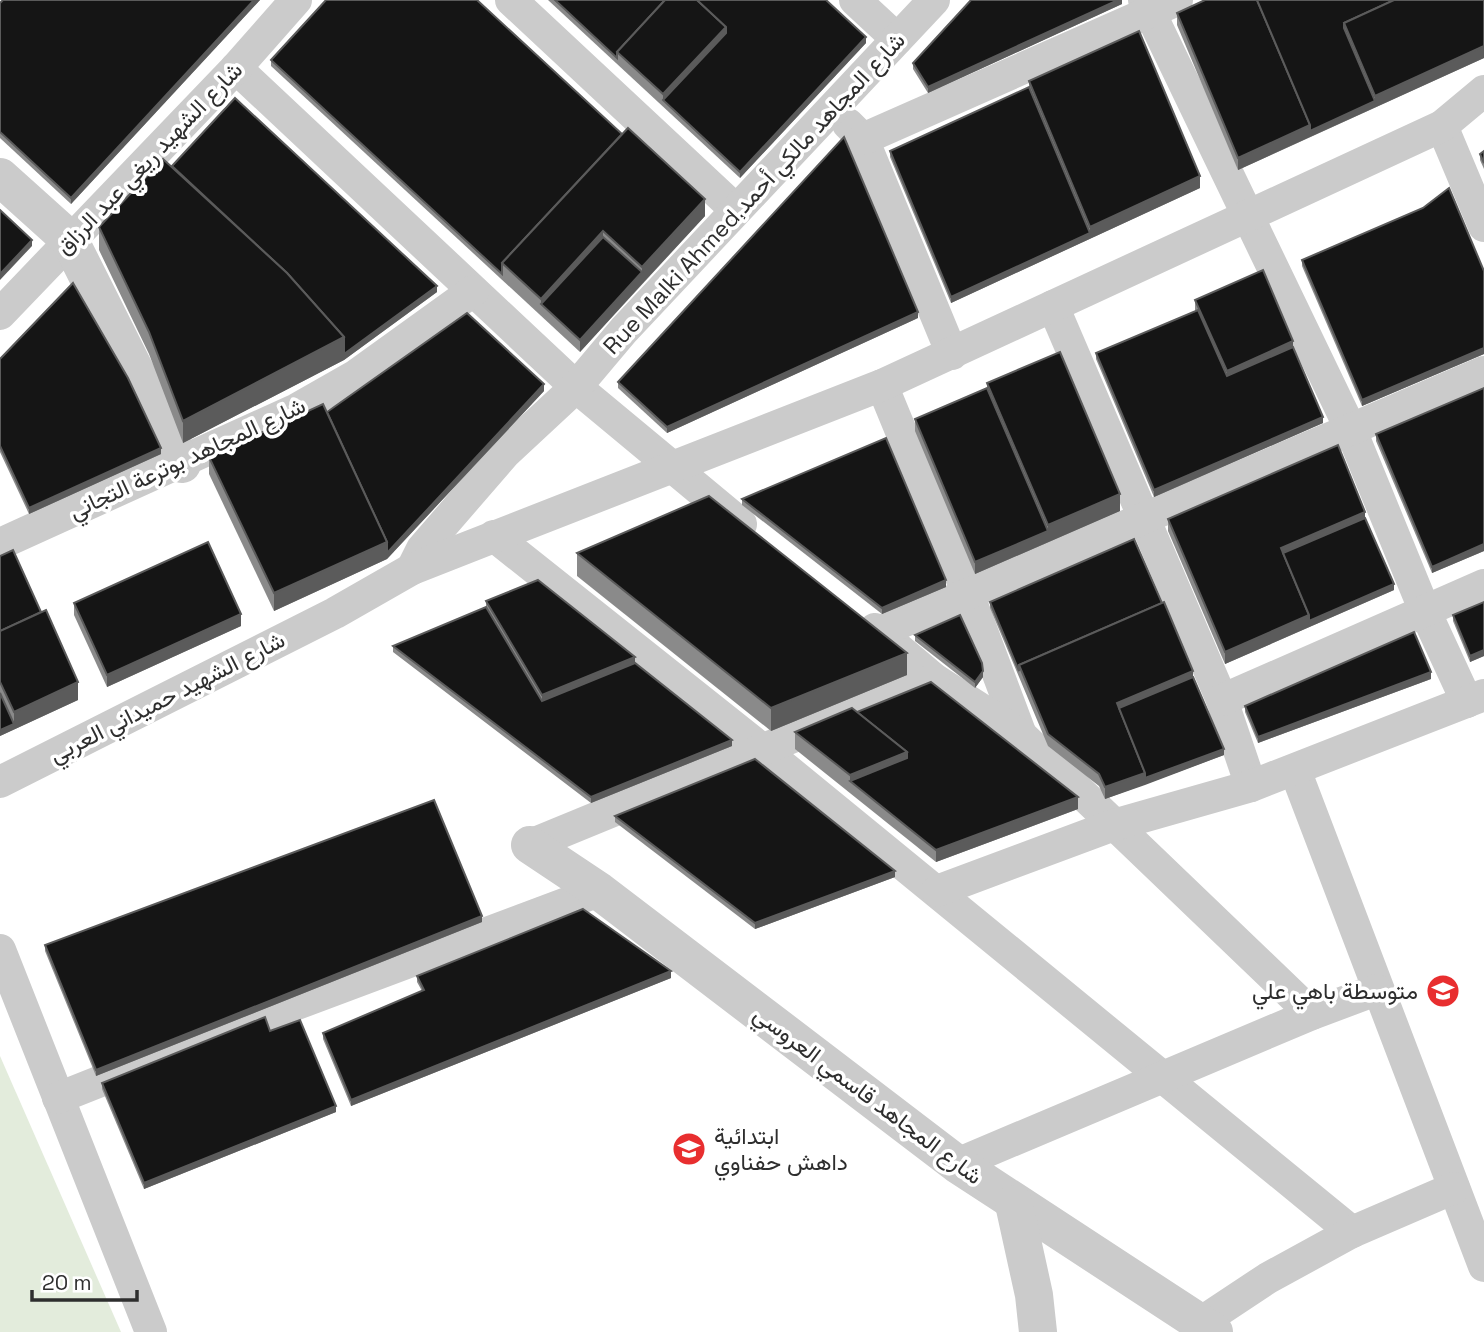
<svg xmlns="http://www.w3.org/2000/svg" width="1484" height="1332" viewBox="0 0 1484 1332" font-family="'Space Grotesk',Vazirmatn,sans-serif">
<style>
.green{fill:#e3ecdc}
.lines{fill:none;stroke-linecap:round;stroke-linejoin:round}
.minor{stroke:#cbcbcb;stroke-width:32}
.tertiary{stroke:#cbcbcb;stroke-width:38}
.wall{fill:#8a8a8a}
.shaded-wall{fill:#5b5b5b}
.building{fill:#151515;stroke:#5b5b5b;stroke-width:2}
.labels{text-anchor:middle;stroke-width:7;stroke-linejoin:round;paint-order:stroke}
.street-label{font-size:23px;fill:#2e2e2e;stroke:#fff}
.poi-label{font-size:23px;fill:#2e2e2e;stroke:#fff;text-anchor:end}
</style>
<rect width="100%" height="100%" fill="#fff"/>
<path class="green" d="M0,1056L121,1332H0Z"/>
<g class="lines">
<g class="minor">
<path d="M511,0L736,210"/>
<path d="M855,0L897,39"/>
<path d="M1144,0L1350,428L1424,609L1467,702"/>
<path d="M236,68L576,387L741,524"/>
<path d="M848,124L863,139L952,354"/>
<path d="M1442,126L1484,226"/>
<path d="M863,139L1177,0"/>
<path d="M1053,306L1222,700L1251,786"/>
<path d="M0,314L236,68L296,0"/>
<path d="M882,385L968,594L1021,735"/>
<path d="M494,536L763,750L1352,1232"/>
<path d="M0,544L297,409L355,376L473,291"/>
<path d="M412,569L422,549L505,453L576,387L624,330L934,0"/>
<path d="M875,629L934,679L1021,735L1312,1014"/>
<path d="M879,632L1484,372"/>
<path d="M1222,700L1484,585"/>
<path d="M1295,770L1484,1266"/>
<path d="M0,782L335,613L412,569L882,385L1442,126L1484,91"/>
<path d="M530,845L934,679"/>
<path d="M937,891L1114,825L1251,786L1484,695"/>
<path d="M0,950L151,1332"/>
<path d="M58,1098L262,1017L599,891"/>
<path d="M957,1164L1312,1014L1376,990"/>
<path d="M1200,1323L1268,1278L1352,1232L1454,1188"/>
</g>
<g class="tertiary">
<path d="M0,177L69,239L182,464"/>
<path d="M530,845L599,891L957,1164L1214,1332"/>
<path d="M1014,1204L1034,1295L1038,1332"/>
</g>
</g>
<g class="wall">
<path d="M260,0L71,204L0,138V3Z"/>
<path d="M548,0H826L866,43L740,178Z"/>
<path d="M1122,0V4L928,93L913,69V63Z"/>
<path d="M1484,0V58L1238,170L1177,25V13Z"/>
<path d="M271,60L705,216L580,352L271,66Z"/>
<path d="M1029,81L1200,188L951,303L890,157V151L1029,87Z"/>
<path d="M1484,151V169L1480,160V154Z"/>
<path d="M172,166L437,292L344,360L183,443L149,354L99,250V227Z"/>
<path d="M1302,260L1484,271V354L1362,406L1302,266Z"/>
<path d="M1195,300L1293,347L1323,423L1154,497L1096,359V353L1195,311Z"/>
<path d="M918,318L667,433L618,388V382Z"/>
<path d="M0,359L161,454L29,514L0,452Z"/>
<path d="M987,383L1120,511L975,574L915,431V419L987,388Z"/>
<path d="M1484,388V551L1432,573L1376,441V434Z"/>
<path d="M544,391L387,559L274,611L209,474V457L327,412Z"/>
<path d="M742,499L946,587L882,614L742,505Z"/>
<path d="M1365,518L1394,590L1225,664L1168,531V519Z"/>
<path d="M577,553L907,675L771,731L577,576Z"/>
<path d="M0,556L78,700L0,736Z"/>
<path d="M486,601L635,663L732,746L591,803L393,652V646L486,607Z"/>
<path d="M990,602L1193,677L1224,755L1105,799L1099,786L1048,746L990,608Z"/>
<path d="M1484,602V656L1470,662L1453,621V615Z"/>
<path d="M74,603L241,626L107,687L74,615Z"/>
<path d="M915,635L983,677L975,688L915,641Z"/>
<path d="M1431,679L1258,743L1245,712V706Z"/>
<path d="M857,712L1078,809L936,862L795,749V732Z"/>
<path d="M615,816L895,877L755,929L615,822Z"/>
<path d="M482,922L96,1076L45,951V945Z"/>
<path d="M417,976L671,978L351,1106L323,1039V1033L422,991L417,982Z"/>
<path d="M270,1031L336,1112L144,1189L102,1089V1083Z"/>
</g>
<g class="shaded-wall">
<path d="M254,0H260L71,204V198Z"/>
<path d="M1118,0H1122V4L928,93V87Z"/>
<path d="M726,27V39L663,100V94Z"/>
<path d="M866,37V43L740,178V172Z"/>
<path d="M1484,46V58L1310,137V131L1375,101V96Z"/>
<path d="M1310,125V137L1238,170V158Z"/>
<path d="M1200,176V188L951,303V297L1090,233V227Z"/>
<path d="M705,199V216L642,284V267Z"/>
<path d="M603,231V249L541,304V299Z"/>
<path d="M32,240V246L0,280V274Z"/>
<path d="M642,272V284L580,352V340Z"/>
<path d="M437,286V292L344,360L183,443V421Z"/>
<path d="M918,312V318L667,433V427Z"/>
<path d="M1293,341V353L1227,383V371Z"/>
<path d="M1484,348V354L1362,406V400Z"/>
<path d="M544,384V391L387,559L274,611V593Z"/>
<path d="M1323,417V423L1154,497V490Z"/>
<path d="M161,448V454L29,514V508Z"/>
<path d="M1120,494V511L975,574V562L1048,531V525Z"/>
<path d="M1365,512V524L1283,559L1281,548Z"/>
<path d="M1484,544V551L1432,573V567Z"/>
<path d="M946,580V587L882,614V608Z"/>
<path d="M1394,584V590L1225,664V652L1309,615Z"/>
<path d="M241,614V626L107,687V675Z"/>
<path d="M1484,650V656L1470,662V656Z"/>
<path d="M907,653V675L771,731V708Z"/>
<path d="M635,657V669L542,707V695Z"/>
<path d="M983,671V677L975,688V682Z"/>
<path d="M1193,671V683L1119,714L1117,703Z"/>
<path d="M1431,672V679L1258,743V737Z"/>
<path d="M78,682V700L0,736V730L14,724V712Z"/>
<path d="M732,740V746L591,803V797Z"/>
<path d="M1224,749V755L1145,785V778Z"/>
<path d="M907,752V770L850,781V775Z"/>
<path d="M1145,773V785L1105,799V787Z"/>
<path d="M1078,797V809L936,862V850Z"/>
<path d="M895,871V877L755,929V923Z"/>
<path d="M482,916V922L96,1076V1070Z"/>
<path d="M671,971V978L351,1106V1100Z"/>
<path d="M336,1106V1112L144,1189V1183Z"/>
</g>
<g class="building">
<path d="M3,0H254L71,198L0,132V3Z"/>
<path d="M326,0H477L622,134L502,263V274L271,60Z"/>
<path d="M555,0H665L617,52V58Z"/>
<path d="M665,0H697L726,27L663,94L617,52Z"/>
<path d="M697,0H826L866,37L740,172L663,100L726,33V27Z"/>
<path d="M971,0H1118L928,87L913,63Z"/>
<path d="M1205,0H1257L1310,125L1238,158L1177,13Z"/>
<path d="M1257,0H1394L1344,23V28L1375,101L1310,131V125Z"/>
<path d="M1394,0H1484V46L1375,96L1344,23Z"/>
<path d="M1139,31L1200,176L1090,227L1029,81Z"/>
<path d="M1029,87L1090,233L951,297L890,151Z"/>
<path d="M235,98L437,286L344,354V337L287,273L172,166Z"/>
<path d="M628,128L705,199L642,267L603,231L541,299L502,263Z"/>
<path d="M844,137L918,312L667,427L618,382Z"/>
<path d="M1484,151V163L1480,154Z"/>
<path d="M163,159L287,273L344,337L183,421L149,332L99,227Z"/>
<path d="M1449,188L1484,271V348L1362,400L1302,260L1423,208Z"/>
<path d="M0,210L32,240L0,274Z"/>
<path d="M603,237L642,272L580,340L541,304Z"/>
<path d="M1263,270L1293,341L1227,371L1195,300Z"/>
<path d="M73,283L128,378L161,448L29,508L0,446V359Z"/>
<path d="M1198,310L1227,376L1293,347L1323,417L1154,490L1096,353Z"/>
<path d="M467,313L544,384L387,553V542L327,412Z"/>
<path d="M1060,352L1120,494L1048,525L987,383Z"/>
<path d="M987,388L1048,531L975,562L915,419Z"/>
<path d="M1484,388V544L1432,567L1376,434Z"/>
<path d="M323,404L387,542L274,593L209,457Z"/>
<path d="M886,438L946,580L882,608L742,499Z"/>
<path d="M1338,445L1365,512L1281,548L1309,615L1225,652L1168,519Z"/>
<path d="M709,496L907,653L771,708L577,553Z"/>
<path d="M1365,518L1394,584L1309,621V615L1283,553Z"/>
<path d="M1134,539L1162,603L1019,665V671L990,602Z"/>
<path d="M208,542L241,614L107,675L74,603Z"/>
<path d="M13,550L41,612L0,631V556Z"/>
<path d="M538,580L635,657L542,695L486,601Z"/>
<path d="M1164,602L1193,671L1117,703L1145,773L1105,787L1099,774L1048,734L1019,665Z"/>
<path d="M1484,602V650L1470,656L1453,615Z"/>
<path d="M486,607L542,701L635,663L732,740L591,797L393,646Z"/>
<path d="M46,610L78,682L14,712L0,682V631Z"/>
<path d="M960,615L982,663L983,671L975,682L915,635Z"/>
<path d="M1414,632L1431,672L1258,737L1245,706Z"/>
<path d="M1193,677L1224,749L1145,778V773L1119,708Z"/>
<path d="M931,682L1078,797L936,850L850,781L907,758V752L857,712Z"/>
<path d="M0,693L14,724L0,730Z"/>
<path d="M852,708L907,752L850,775L795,732Z"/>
<path d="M755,759L895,871L755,923L615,816Z"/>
<path d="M434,800L482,916L96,1070L45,945Z"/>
<path d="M583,909L671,971L351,1100L323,1033L424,990L417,976Z"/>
<path d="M265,1017L270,1031L300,1020L336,1106L144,1183L102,1083Z"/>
</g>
<defs>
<symbol id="school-disc" viewBox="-11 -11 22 22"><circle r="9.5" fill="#e82e2f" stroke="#fff"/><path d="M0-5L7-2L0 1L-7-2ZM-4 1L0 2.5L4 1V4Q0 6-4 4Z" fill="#fff"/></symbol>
</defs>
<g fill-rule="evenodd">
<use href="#school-disc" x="1424" y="972" width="38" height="38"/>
<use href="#school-disc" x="670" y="1130" width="38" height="38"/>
</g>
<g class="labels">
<g class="street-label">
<text transform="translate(149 158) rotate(-46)" y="8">شارع الشهيد ريغي عبد الرزاق</text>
<text transform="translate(754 193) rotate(-47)" y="8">Rue Malki Ahmed,شارع المجاهد مالكي أحمد</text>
<text transform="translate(187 458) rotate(-25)" y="8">شارع المجاهد بوترعة التجاني</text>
<text transform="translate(167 697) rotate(-27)" y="8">شارع الشهيد حميداني العربي</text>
<text transform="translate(868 1095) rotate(37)" y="8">شارع المجاهد قاسمي العروسي</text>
</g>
<g class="poi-label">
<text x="1418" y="999">متوسطة باهي علي</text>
<text x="714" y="1144" text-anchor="start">ابتدائية<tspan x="714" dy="26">داهش حفناوي</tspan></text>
</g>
</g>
<path d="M32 1290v10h105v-10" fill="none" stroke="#2e2e2e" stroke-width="3.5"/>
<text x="42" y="1290" font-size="21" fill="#2e2e2e" stroke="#ffffff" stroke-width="5" paint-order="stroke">20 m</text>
</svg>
